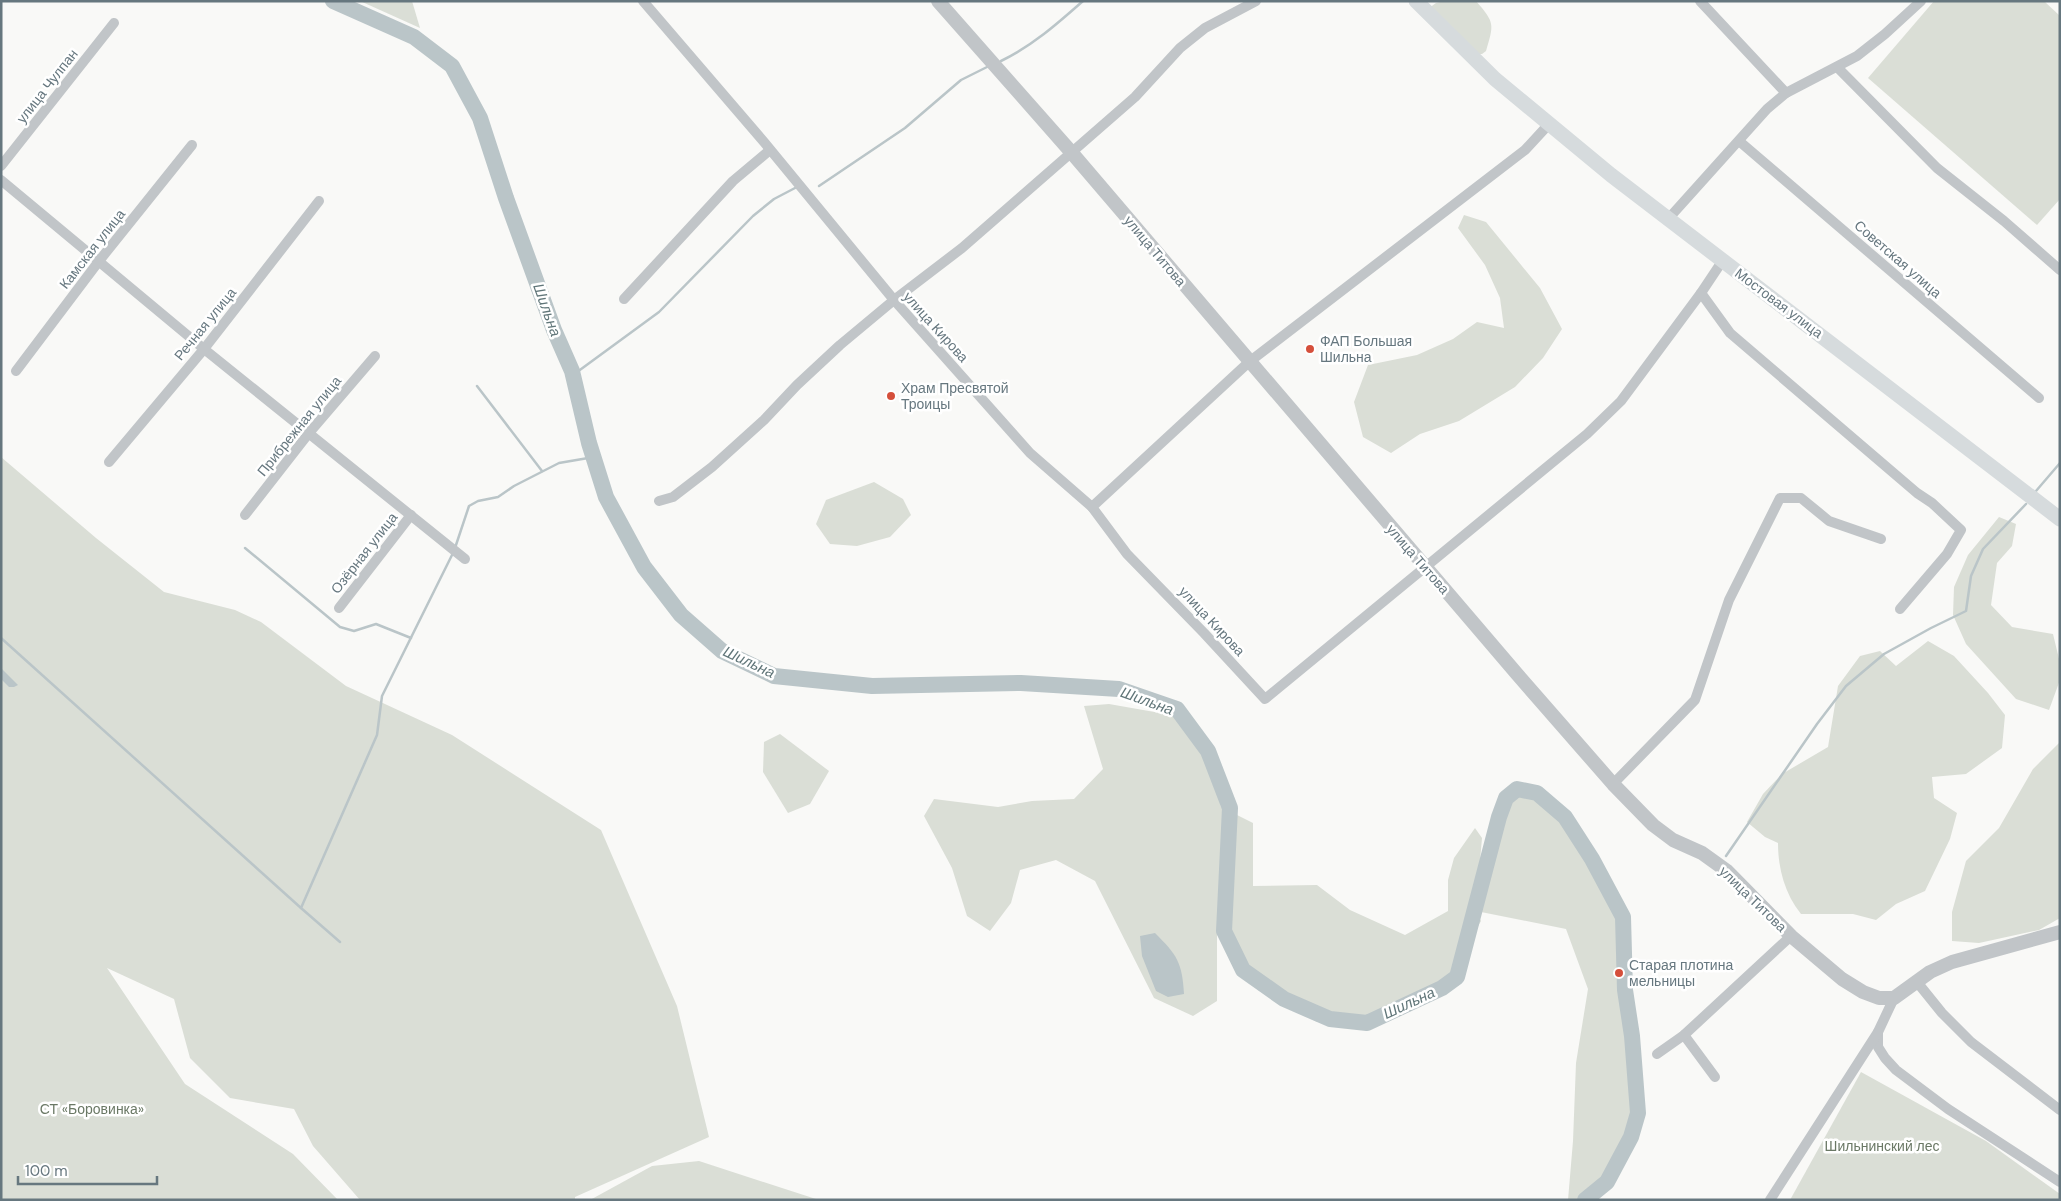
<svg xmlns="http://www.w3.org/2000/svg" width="2061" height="1201" viewBox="0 0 2061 1201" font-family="'DM Sans',sans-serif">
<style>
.green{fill:#daded6}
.water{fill:#bac5c8}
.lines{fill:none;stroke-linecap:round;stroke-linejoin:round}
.stream{stroke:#bac5c8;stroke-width:2.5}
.river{stroke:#bac5c8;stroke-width:16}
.minor{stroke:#c1c5c8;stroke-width:10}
.tertiary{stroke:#c1c5c8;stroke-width:14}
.secondary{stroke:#d6dbdd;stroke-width:15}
.poi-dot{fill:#d54f3b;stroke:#fff;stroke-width:2}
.labels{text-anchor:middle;stroke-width:5;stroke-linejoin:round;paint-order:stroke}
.street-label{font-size:14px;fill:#66777f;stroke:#fff}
.poi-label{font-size:14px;fill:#66777f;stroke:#fff;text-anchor:start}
.park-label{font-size:14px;fill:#6a7865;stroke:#fff}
.water-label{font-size:15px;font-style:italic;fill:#617679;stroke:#fff}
</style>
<rect width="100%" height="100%" fill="#f9f9f7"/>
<g class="green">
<path d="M360,1H412L420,28Z"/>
<path d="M1444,1H1476C1495,23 1494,24 1486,51L1482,54H1476L1429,8L1436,3Z"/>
<path d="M1934,1H2044L2060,16V199L2037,225L1868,78Z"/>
<path d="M1464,215L1486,222L1540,288L1562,329L1543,358L1515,387L1459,421L1420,434L1391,453L1363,437L1354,402L1368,365L1417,355L1453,339L1477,322L1504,328L1500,298L1485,265L1458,228Z"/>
<path d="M1,457L96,538L164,592L235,610L261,622L346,686L452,735L601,830L677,1006L709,1137L575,1197V1200H360L313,1146L294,1109L230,1098L190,1058L174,999L107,968L185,1084L293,1154L338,1200H1Z"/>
<path d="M874,482L903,499L911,515L890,537L857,546L830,544L816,524L826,500Z"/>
<path d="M1999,517L2016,524L2012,546L1997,563L1991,605L2012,627L2053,634L2060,663V680L2049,710L2016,699L1966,644L1953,615L1954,587L1968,555Z"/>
<path d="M1928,641L1954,656L1988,693L2005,715L2002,748L1966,774L1932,777L1934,798L1957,813L1950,839L1925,891L1896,904L1876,920L1853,914H1801C1785,894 1778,869 1778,843L1765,837L1747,822L1763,794L1782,774L1828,747L1838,686L1860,656L1880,651L1896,666Z"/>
<path d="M1109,704L1183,717L1212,760L1221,807L1253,823V886L1317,885L1350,910L1405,935L1448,911V880L1454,858L1475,828L1482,838L1476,906L1499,817L1506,798L1517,789L1537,793L1565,817L1592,859L1623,917L1625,990L1632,1036L1638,1113L1631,1137L1607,1182L1585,1200H1568L1573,1141L1576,1063L1588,989L1566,929L1476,911L1481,921L1442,988L1383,1023L1317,1022L1258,990L1233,960L1217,915V1001L1193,1016L1154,998L1095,881L1056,860L1020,870L1011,903L990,931L967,916L952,868L924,816L934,799L998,807L1032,801L1074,799L1103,769L1084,706Z"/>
<path d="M780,734L829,771L810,804L788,813L763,772L764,742Z"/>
<path d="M2060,742V918L2039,930L1979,943L1952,941V912L1966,861L1999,828L2033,769Z"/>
<path d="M1861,1072L1986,1141L2060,1194V1200H1790Z"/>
<path d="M699,1161L819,1200H590L652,1166Z"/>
</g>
<g class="water">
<path d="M1,668L18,685L14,687H9L1,679Z"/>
<path d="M1155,933C1177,955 1182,962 1184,994L1168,997L1156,991L1142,956L1140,936Z"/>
</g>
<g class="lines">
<g class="stream">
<path d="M1001,61C1032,46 1057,24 1083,1"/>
<path d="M819,186L905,128L961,80L987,67"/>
<path d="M573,375L659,312L753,216L774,199L795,188"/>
<path d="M477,386L542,471"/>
<path d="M2036,491L2060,463"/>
<path d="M245,548L340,627L354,631L376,624L411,638"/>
<path d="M455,548L469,506L478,501L498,497L514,486L559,463L594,457"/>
<path d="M1,638L301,908L340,942"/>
<path d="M1726,856L1817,724L1846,686L1884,654L1931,628L1966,611L1971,576L1983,549L2026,504"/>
<path d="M301,908L377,735L382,696L453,553"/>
</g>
<path class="river" d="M333,1L414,37L452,66L480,118L506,198L554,330L572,371L589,443L606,497L644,567L681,615L722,651L774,676L872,686L1021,683L1119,689L1177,709L1208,751L1230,808L1224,931L1243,970L1284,999L1330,1019L1367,1023L1442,988L1457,977L1499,817L1506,798L1517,789L1537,793L1565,817L1592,859L1623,917L1625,990L1632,1036L1638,1113L1631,1137L1607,1182L1585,1200"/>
<g class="minor">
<path d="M643,1L764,142L894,300L1030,453L1092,507L1127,554L1204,633L1265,699L1587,434L1621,401L1701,293L1723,260"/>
<path d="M1700,1L1786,93"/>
<path d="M1837,67L1937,168L2004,221L2060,270"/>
<path d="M1739,141L2039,398"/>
<path d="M1,166L114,23"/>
<path d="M1,180L204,349L465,559"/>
<path d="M1669,218L1767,109L1786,93L1857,56L1885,34L1921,1"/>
<path d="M1701,293L1730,333L1917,493L1932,503L1961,530L1947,554L1900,609"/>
<path d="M624,299L733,181L770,150"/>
<path d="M16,371L99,261L192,145"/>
<path d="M109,462L204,349L319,201"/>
<path d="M659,501L673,497L712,467L764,420L797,385L840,345L894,300L962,248L1135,97L1180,48L1205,28L1256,1"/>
<path d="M1092,507L1249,362L1525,150L1549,124"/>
<path d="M245,515L309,433L375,356"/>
<path d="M339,608L411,515"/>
<path d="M1613,784L1695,700L1729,600L1780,498H1801L1829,521L1881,539"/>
<path d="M1917,982L1942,1013L1971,1042L2060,1110"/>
<path d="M1878,1032V1047L1885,1058L1896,1070L1948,1109L2060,1182"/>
<path d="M1684,1035L1715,1077"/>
<path d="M1657,1054L1684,1035L1791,936"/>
<path d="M1770,1200L1878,1032L1894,998"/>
</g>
<path class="tertiary" d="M938,1L1072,153L1517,674L1613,784L1653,825L1673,840L1702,853L1727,871L1791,936L1842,979L1863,992L1879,998H1894L1930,972L1952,962L2060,932"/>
<path class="secondary" d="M1416,1L1495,79L1611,175L2060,519"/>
</g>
<g class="poi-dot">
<circle cx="1310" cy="349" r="5"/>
<circle cx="891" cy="396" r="5"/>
<circle cx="1619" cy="973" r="5"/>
</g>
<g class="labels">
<g class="street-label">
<text transform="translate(47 86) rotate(-52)" y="5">улица Чулпан</text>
<text transform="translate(92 249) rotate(-52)" y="5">Камская улица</text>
<text transform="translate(1155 251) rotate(50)" y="5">улица Титова</text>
<text transform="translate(1898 259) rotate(41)" y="5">Советская улица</text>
<text transform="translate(1779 303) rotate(37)" y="5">Мостовая улица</text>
<text transform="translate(205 324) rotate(-51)" y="5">Речная улица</text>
<text transform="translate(936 327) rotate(48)" y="5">улица Кирова</text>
<text transform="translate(299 426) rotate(-51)" y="5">Прибрежная улица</text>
<text transform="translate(364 553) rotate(-52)" y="5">Озёрная улица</text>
<text transform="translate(1418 559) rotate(49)" y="5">улица Титова</text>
<text transform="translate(1212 621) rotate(47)" y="5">улица Кирова</text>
<text transform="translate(1753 899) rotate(44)" y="5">улица Титова</text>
</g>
<g class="poi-label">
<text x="1320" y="346">ФАП Большая<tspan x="1320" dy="16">Шильна</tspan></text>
<text x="901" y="393">Храм Пресвятой<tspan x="901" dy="16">Троицы</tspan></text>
<text x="1629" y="970">Старая плотина<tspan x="1629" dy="16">мельницы</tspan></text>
</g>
<g class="park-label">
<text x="92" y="1114">СТ «Боровинка»</text>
<text x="1882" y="1151">Шильнинский лес</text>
</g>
<g class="water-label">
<text transform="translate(547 310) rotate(70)" y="5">Шильна</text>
<text transform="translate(749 662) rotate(25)" y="5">Шильна</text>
<text transform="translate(1147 701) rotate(20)" y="5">Шильна</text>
<text transform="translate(1409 1003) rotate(-25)" y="5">Шильна</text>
</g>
</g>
<rect width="2061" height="1201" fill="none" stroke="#66777f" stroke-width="5"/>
<path d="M18 1176v8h139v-8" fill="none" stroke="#66777f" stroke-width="2.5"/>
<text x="25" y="1176" font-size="15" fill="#66777f" stroke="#ffffff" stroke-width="4" paint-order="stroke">100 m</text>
</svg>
